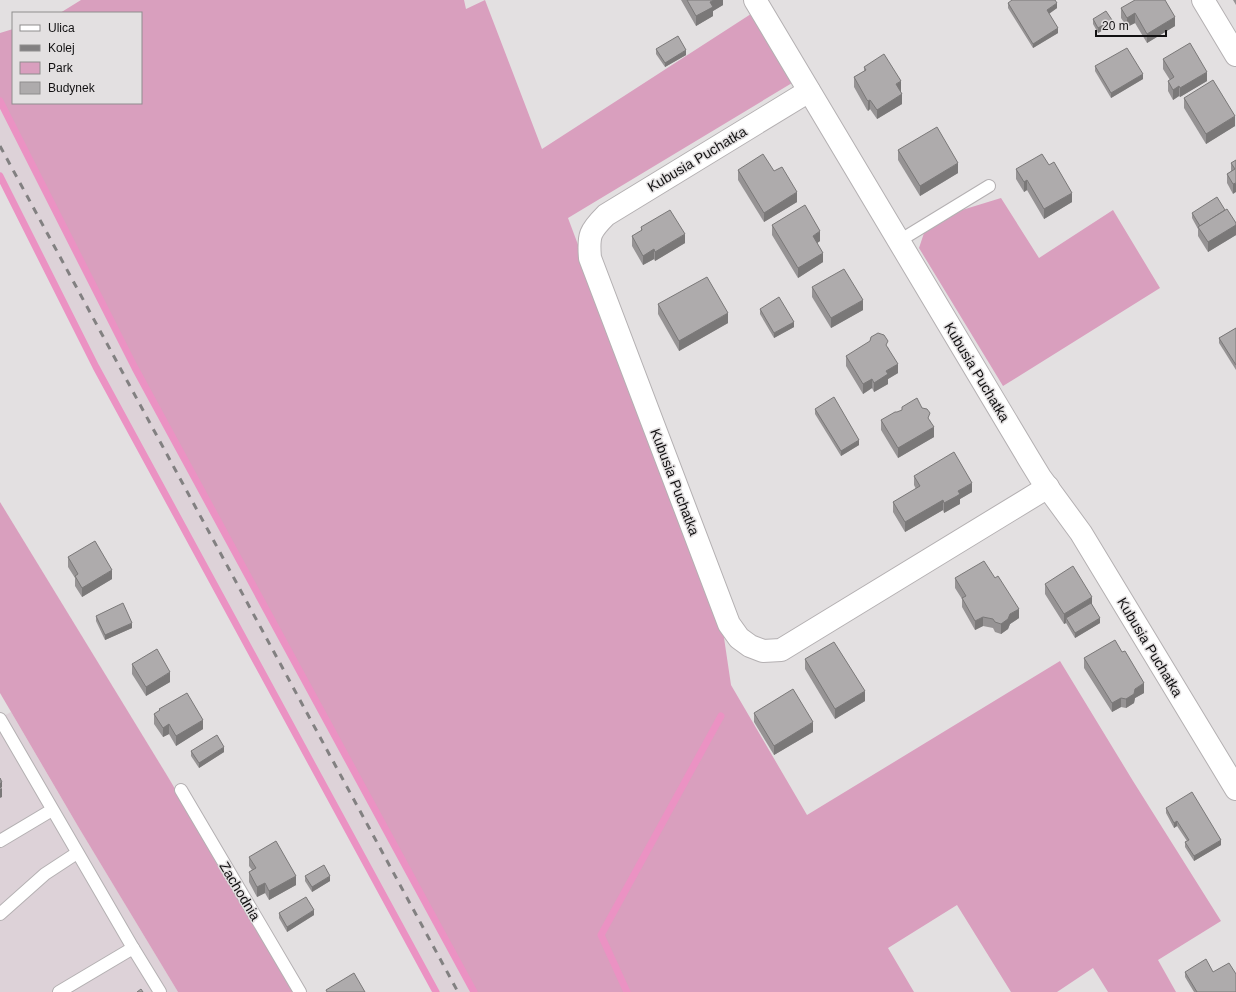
<svg xmlns="http://www.w3.org/2000/svg" width="1236" height="992" viewBox="0 0 1236 992" font-family="Helvetica,sans-serif">
<style>
.built{fill:#ddd2d8}
.green{fill:#d99fbe}
.lines{fill:none;stroke-linecap:round;stroke-linejoin:round}
.stream{stroke:#eb92c3;stroke-width:7}
.lane-casing{stroke:#b4b0b2;stroke-width:14}
.street-casing{stroke:#b4b0b2;stroke-width:24}
.lane{stroke:#fff;stroke-width:12}
.street{stroke:#fff;stroke-width:22}
.rail{stroke:#828081;stroke-width:3;stroke-dasharray:7 7;stroke-linecap:butt}
.wall{fill:#969394}
.shaded-wall{fill:#7a7878}
.building{fill:#aeabac;stroke:#7a7878}
.labels{text-anchor:middle;stroke-width:3;stroke-linejoin:round;paint-order:stroke}
.street-label{font-size:14px;fill:#121112;stroke:#e3e0e1}
</style>
<rect width="100%" height="100%" fill="#e3e0e1"/>
<g class="built">
<path d="M0,102L135,368L474,992H436L96,367L0,176Z"/>
<path d="M11,712L79,828L178,992H0V718Z"/>
</g>
<g class="green">
<path d="M81,0H464L466,9L485,0L542,149L754,12L797,80L568,218L723,631L731,685L807,815L1060,661L1133,781L1221,921L1158,960L1176,992H1108L1093,968L1057,992H1011L957,905L888,948L914,992H474L135,368L0,101V33L13,29V103H141V13H60Z"/>
<path d="M1001,198L1039,258L1113,210L1160,288L1003,386L919,248L924,233L962,210Z"/>
<path d="M0,502L168,777L295,992H178L79,828L0,693Z"/>
</g>
<g class="lines">
<g class="stream">
<path d="M0,101L135,368L474,992"/>
<path d="M0,176L96,367L436,992"/>
<path d="M627,992L601,935L721,716"/>
</g>
<defs>
<g id="lane">
<path d="M899,241L989,186"/>
<path d="M0,719L133,948"/>
<path d="M181,790L300,992"/>
<path d="M0,841L52,810"/>
<path d="M0,914L45,874L77,853"/>
<path d="M59,992L133,948L160,992"/>
</g>
<g id="street">
<path d="M755,0L1029,459L1040,477L1081,533L1236,789"/>
<path d="M1203,0L1236,55"/>
<path d="M809,91L606,215C590,231 588,235 590,258L729,624L739,638L750,646L763,651L781,650L1048,487"/>
</g>
</defs>
<use href="#lane" class="lane-casing"/>
<use href="#street" class="street-casing"/>
<use href="#lane" class="lane"/>
<use href="#street" class="street"/>
<path class="rail" d="M0,146L458,992"/>
</g>
<g class="wall">
<path d="M681,0H723V5L713,11V16L696,26Z"/>
<path d="M1233,0H1236V5Z"/>
<path d="M1008,3L1057,8L1049,14L1058,33L1033,48L1008,8Z"/>
<path d="M1121,8L1175,26L1147,43L1135,23L1127,27L1121,18Z"/>
<path d="M1093,19L1112,25L1098,33L1093,24Z"/>
<path d="M656,49L686,55L665,67L656,54Z"/>
<path d="M1163,59L1207,81L1180,97L1179,96L1173,100L1168,91V81L1170,80L1163,69Z"/>
<path d="M1095,66L1143,79L1111,98L1095,71Z"/>
<path d="M864,67L901,91L902,104L877,119L870,109L868,111L867,110L854,87V77L864,71Z"/>
<path d="M1184,98L1235,126L1206,144L1184,108Z"/>
<path d="M898,150L958,173L920,196L898,160Z"/>
<path d="M1236,160L1233,194L1227,183V174L1231,171V163Z"/>
<path d="M1016,169L1072,202L1044,219L1027,190L1024,192L1016,179Z"/>
<path d="M738,170L774,171L797,202L764,222L738,180Z"/>
<path d="M1225,210L1236,223V235L1208,252L1198,236V229L1192,218V213Z"/>
<path d="M772,225L820,241L817,243L823,262L798,278L772,235Z"/>
<path d="M641,227L685,243L655,261L654,259L643,265L632,246V236L641,231Z"/>
<path d="M812,287L863,310L831,328L812,297Z"/>
<path d="M658,304L728,323L679,351L658,314Z"/>
<path d="M760,309L794,327L774,338L760,314Z"/>
<path d="M1236,328V370L1219,343V338Z"/>
<path d="M888,347L898,373L888,379V384L874,392L872,388L863,394L846,366V356Z"/>
<path d="M815,409L859,445L841,456L815,414Z"/>
<path d="M881,420H930L934,437L898,458L881,430Z"/>
<path d="M914,476L972,492L960,499V504L957,505L944,513L943,510L905,532L893,512V502L916,489L914,485Z"/>
<path d="M68,557L112,579L82,597L75,586V578L68,567Z"/>
<path d="M955,578L1019,618L1010,624L1008,629L1001,634L995,632L993,628L983,626L975,630L962,607V599L955,588Z"/>
<path d="M1045,584L1092,606L1100,623L1075,638L1066,623L1064,624L1045,594Z"/>
<path d="M96,616L132,628L105,640L96,621Z"/>
<path d="M1084,658L1144,693L1135,698L1134,703L1126,708L1121,707L1112,712L1084,668Z"/>
<path d="M805,659L865,701L835,719L805,669Z"/>
<path d="M132,664L170,682L146,696L132,674Z"/>
<path d="M159,709L203,729L176,746L169,734L163,737L154,724V714L159,711Z"/>
<path d="M754,713L813,732L774,755L754,722Z"/>
<path d="M191,751L224,752L199,768L191,756Z"/>
<path d="M1166,808L1221,845L1194,861L1185,847V842L1187,841L1177,826L1174,828L1166,813Z"/>
<path d="M249,857L296,885L269,900L265,893L257,897L249,882V872L252,870L249,866Z"/>
<path d="M305,876L330,881L312,892L305,881Z"/>
<path d="M279,913L314,915L287,932L279,918Z"/>
<path d="M1185,972H1213L1236,992H1194L1185,977Z"/>
</g>
<g class="shaded-wall">
<path d="M714,0H723V5L713,11V16L696,26V16L710,2Z"/>
<path d="M1057,3V8L1047,15V10Z"/>
<path d="M1135,13V23L1127,27V18Z"/>
<path d="M1175,17V26L1147,43V34Z"/>
<path d="M1112,20V25L1098,33V28Z"/>
<path d="M1058,28V33L1033,48V44Z"/>
<path d="M686,50V55L665,67V63Z"/>
<path d="M1207,72V81L1180,97V88Z"/>
<path d="M1143,74V79L1111,98V93Z"/>
<path d="M901,81V91L896,94V84Z"/>
<path d="M1179,86V96L1173,100V90Z"/>
<path d="M902,94V104L877,119V110Z"/>
<path d="M870,100V109L868,111V101Z"/>
<path d="M1235,116V126L1206,144V134Z"/>
<path d="M958,163V173L920,196V186Z"/>
<path d="M1027,180V190L1024,192V182Z"/>
<path d="M1236,183V192L1233,194V184Z"/>
<path d="M797,192V202L764,222V213Z"/>
<path d="M1072,193V202L1044,219V209Z"/>
<path d="M1236,225V235L1208,252V242Z"/>
<path d="M820,231V241L813,246V236Z"/>
<path d="M685,234V243L655,261V252Z"/>
<path d="M654,249V259L643,265V256Z"/>
<path d="M823,253V262L798,278V268Z"/>
<path d="M863,300V310L831,328V318Z"/>
<path d="M728,313V323L679,351V341Z"/>
<path d="M794,322V327L774,338V333Z"/>
<path d="M898,364V373L888,379V384L874,392V383L886,371Z"/>
<path d="M872,379V388L863,394V384Z"/>
<path d="M934,427V437L898,458V448Z"/>
<path d="M859,440V445L841,456V451Z"/>
<path d="M972,483V492L960,499V504L944,513V503L958,491Z"/>
<path d="M943,500V510L905,532V522Z"/>
<path d="M112,570V579L82,597V588Z"/>
<path d="M1092,597V607L1066,618V623L1064,624V614Z"/>
<path d="M1019,609V618L1010,624L1008,629L1001,634V624L1010,614Z"/>
<path d="M983,617V626L975,630V621Z"/>
<path d="M1100,618V623L1075,638V633Z"/>
<path d="M132,623V628L105,640V635Z"/>
<path d="M170,672V682L146,696V687Z"/>
<path d="M1144,683V693L1135,698L1134,703L1126,708V699L1135,689Z"/>
<path d="M865,691V701L835,719V709Z"/>
<path d="M1121,698V707L1112,712V703Z"/>
<path d="M203,720V729L176,746V736Z"/>
<path d="M813,722V732L774,755V746Z"/>
<path d="M169,724V734L163,737V728Z"/>
<path d="M224,747V752L199,768V763Z"/>
<path d="M2,782V787L0,789V784Z"/>
<path d="M2,788V797L0,798V789Z"/>
<path d="M1177,821V826L1174,828V823Z"/>
<path d="M1221,840V845L1194,861V856Z"/>
<path d="M296,876V885L269,900V891Z"/>
<path d="M330,876V881L312,892V887Z"/>
<path d="M265,883V893L257,897V887Z"/>
<path d="M314,910V915L287,932V927Z"/>
</g>
<g class="building">
<path d="M687,0H714L710,2L713,7L696,16Z"/>
<path d="M1012,0H1055L1057,3L1047,10L1058,28L1033,44L1008,3Z"/>
<path d="M1135,0H1165L1175,17L1147,34L1135,13L1127,18L1121,8Z"/>
<path d="M1106,11L1112,20L1098,28L1093,19Z"/>
<path d="M678,36L686,50L665,63L656,49Z"/>
<path d="M1190,43L1207,72L1180,88L1179,86L1173,90L1168,81L1174,77L1163,59Z"/>
<path d="M1127,48L1143,74L1111,93L1095,66Z"/>
<path d="M884,54L901,81L896,84L902,94L877,110L870,100L868,101L867,100L854,77L866,70L864,67Z"/>
<path d="M1213,80L1235,116L1206,134L1184,98Z"/>
<path d="M937,127L958,163L920,186L898,150Z"/>
<path d="M763,154L774,171L782,167L797,192L764,213L738,170Z"/>
<path d="M1042,154L1049,165L1054,162L1072,193L1044,209L1027,180L1024,182L1016,169Z"/>
<path d="M1236,160V183L1233,184L1227,174L1235,169L1231,163Z"/>
<path d="M1217,197L1225,210L1200,226L1192,213Z"/>
<path d="M805,205L820,231L813,236L823,253L798,268L772,225Z"/>
<path d="M1227,209L1236,223V225L1208,242L1198,227Z"/>
<path d="M670,210L685,234L655,252L654,249L643,256L632,236L642,230L641,227Z"/>
<path d="M844,269L863,300L831,318L812,287Z"/>
<path d="M707,277L728,313L679,341L658,304Z"/>
<path d="M779,297L794,322L774,333L760,309Z"/>
<path d="M1236,328V365L1219,338Z"/>
<path d="M878,333L884,335L888,341L886,345L898,364L886,371L888,374L874,383L872,379L863,384L846,356L870,341L871,337Z"/>
<path d="M834,397L859,440L841,451L815,409Z"/>
<path d="M917,398L922,408L927,409L930,413L928,418L934,427L898,448L881,420L895,412H897L902,410V407Z"/>
<path d="M954,452L972,483L958,491L960,494L957,496L944,503L943,500L905,522L893,502L920,486L914,476Z"/>
<path d="M95,541L112,570L82,588L75,576L78,574L68,557Z"/>
<path d="M984,561L995,578L998,576L1019,609L1010,614L1008,619L1001,624L995,622L993,619L983,617L975,621L962,598L966,596L955,578Z"/>
<path d="M1073,566L1092,597L1064,614L1045,584Z"/>
<path d="M123,603L132,623L105,635L96,616Z"/>
<path d="M1091,603L1100,618L1075,633L1066,618Z"/>
<path d="M1115,640L1122,652L1125,651L1144,683L1135,689L1134,694L1126,699L1121,698L1112,703L1084,658Z"/>
<path d="M834,642L865,691L835,709L805,659Z"/>
<path d="M157,649L170,672L146,687L132,664Z"/>
<path d="M793,689L813,722L774,746L754,713Z"/>
<path d="M187,693L203,720L176,736L169,724L163,728L154,714L160,710L159,709Z"/>
<path d="M217,735L224,747L199,763L191,751Z"/>
<path d="M0,778L2,782L0,784Z"/>
<path d="M1192,792L1221,840L1194,856L1185,842L1189,840L1177,821L1174,823L1166,808Z"/>
<path d="M276,841L296,876L269,891L265,883L257,887L249,872L256,868L249,857Z"/>
<path d="M324,865L330,876L312,887L305,876Z"/>
<path d="M306,897L314,910L287,927L279,913Z"/>
<path d="M1206,959L1213,972L1229,963L1236,974V992H1197L1185,972Z"/>
<path d="M354,973L365,992H327L326,990Z"/>
<path d="M141,989L143,992H137Z"/>
</g>
<g class="labels">
<g class="street-label">
<text transform="translate(697 159) rotate(-31)" y="5">Kubusia Puchatka</text>
<text transform="translate(977 372) rotate(59)" y="5">Kubusia Puchatka</text>
<text transform="translate(675 482) rotate(69)" y="5">Kubusia Puchatka</text>
<text transform="translate(1150 647) rotate(59)" y="5">Kubusia Puchatka</text>
<text transform="translate(240 891) rotate(59)" y="5">Zachodnia</text>
</g>
</g>
<rect x="12" y="12" width="130" height="92" fill="#e3e0e1" stroke="#8f8d8e"/>
<rect x="20" y="25" width="20" height="6" fill="#ffffff" stroke="#8f8d8e"/>
<text x="48" y="32" font-size="12" fill="#121112">Ulica</text>
<rect x="20" y="45" width="20" height="6" fill="#828081" stroke="#8f8d8e"/>
<text x="48" y="52" font-size="12" fill="#121112">Kolej</text>
<rect x="20" y="62" width="20" height="12" fill="#d99fbe" stroke="#8f8d8e"/>
<text x="48" y="72" font-size="12" fill="#121112">Park</text>
<rect x="20" y="82" width="20" height="12" fill="#aeabac" stroke="#8f8d8e"/>
<text x="48" y="92" font-size="12" fill="#121112">Budynek</text>
<path d="M1096 30v6h70v-6" fill="none" stroke="#121112" stroke-width="2"/>
<text x="1102" y="30" font-size="12" fill="#121112" stroke="#e3e0e1" stroke-width="3" paint-order="stroke">20 m</text>
</svg>
